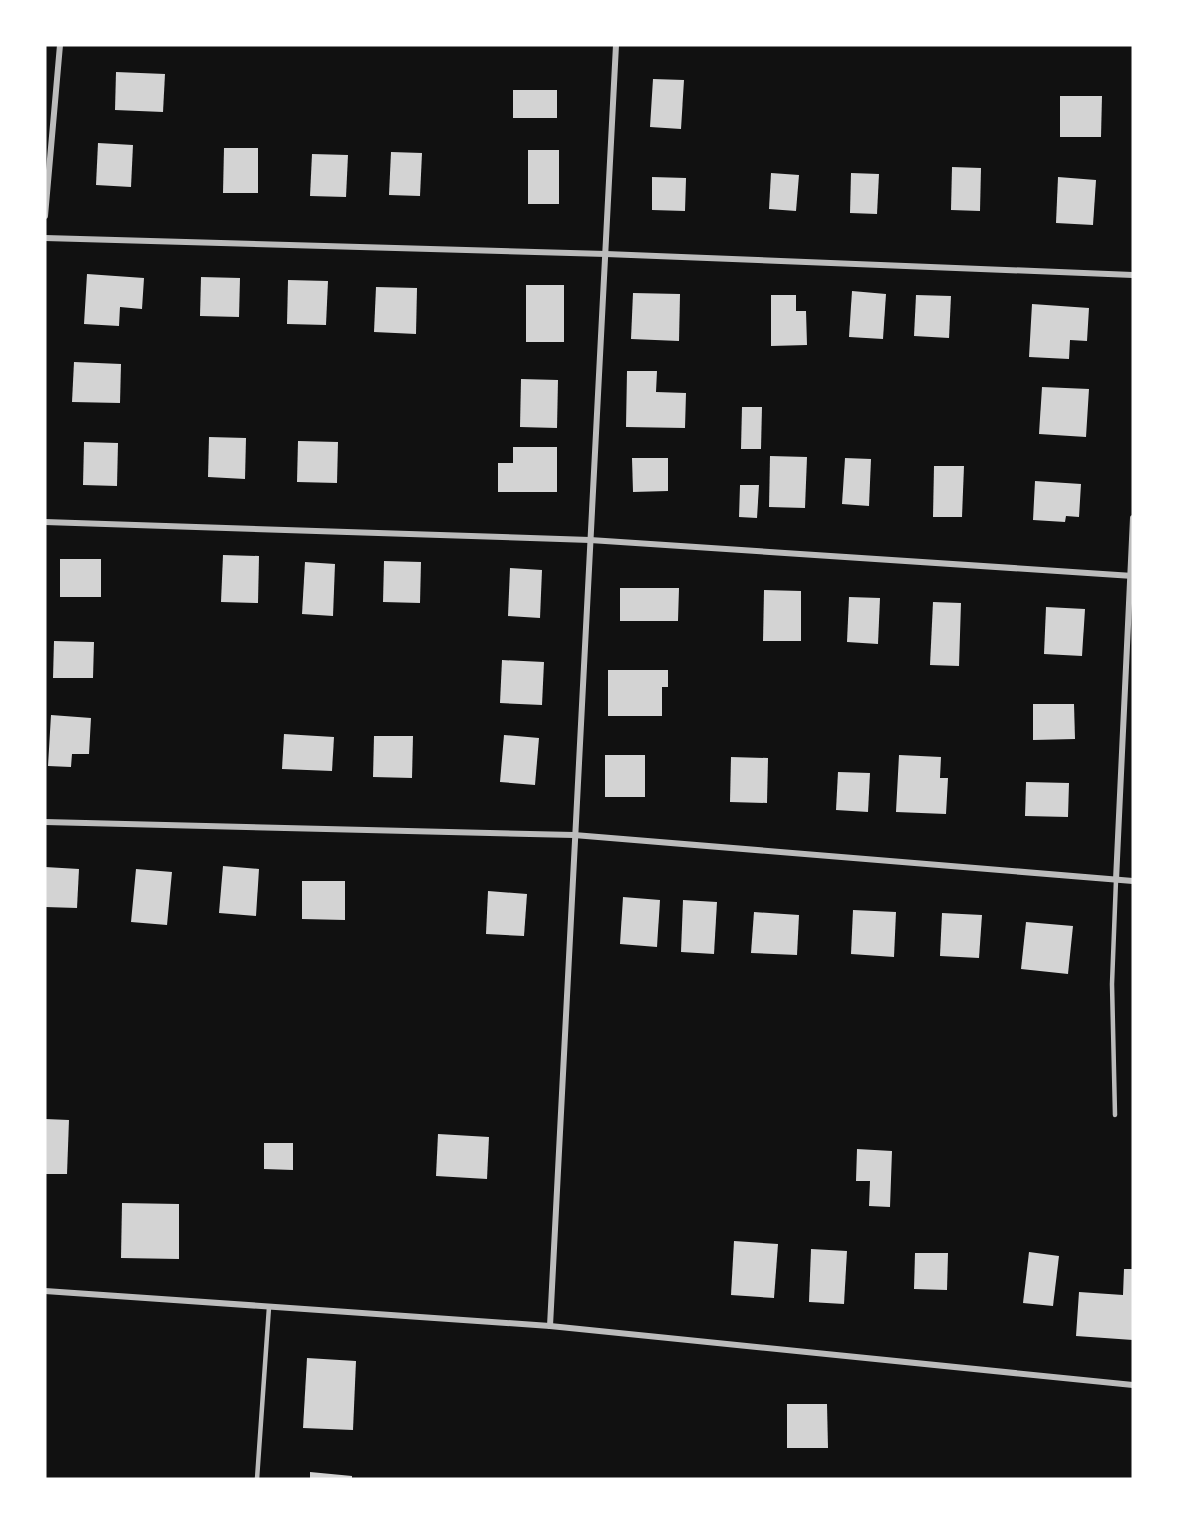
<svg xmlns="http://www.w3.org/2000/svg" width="1178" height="1524" viewBox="0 0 1178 1524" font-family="'DejaVu Sans',sans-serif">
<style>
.building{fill:#d3d3d3}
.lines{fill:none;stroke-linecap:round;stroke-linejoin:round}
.service{stroke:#bcbcbc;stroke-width:4.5}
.minor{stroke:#bcbcbc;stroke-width:6}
</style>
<rect width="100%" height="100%" fill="#111"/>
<g class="building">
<path d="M116,72L165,74L163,112L115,110Z"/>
<path d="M653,79L684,80L681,129L650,127Z"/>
<rect x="513" y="90" width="44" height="28"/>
<path d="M1060,96H1102L1101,137H1060Z"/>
<path d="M98,143L133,145L131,187L96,185Z"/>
<path d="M224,148H258V193H223Z"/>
<rect x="528" y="150" width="31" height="54"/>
<path d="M391,152L422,153L420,196L389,195Z"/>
<path d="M312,154L348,155L346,197L310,196Z"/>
<path d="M952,167L981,168L980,211L951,210Z"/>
<path d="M771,173L799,175L796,211L769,209Z"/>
<path d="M851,173L879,174L877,214L850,213Z"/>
<path d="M652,177L686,178L685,211L652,210Z"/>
<path d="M1058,177L1096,180L1093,225L1056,223Z"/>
<path d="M87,274L144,278L142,309L120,307L119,326L84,324Z"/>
<path d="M201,277L240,278L239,317L200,316Z"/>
<path d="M288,280L328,281L326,325L287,324Z"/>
<rect x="526" y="285" width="38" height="57"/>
<path d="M376,287L417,288L416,334L374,332Z"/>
<path d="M852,291L886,294L883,339L849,337Z"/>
<path d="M633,293L680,294L679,341L631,339Z"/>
<path d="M771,295H796V311H806L807,345L771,346Z"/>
<path d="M916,295L951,296L949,338L914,336Z"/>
<path d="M1032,304L1089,308L1087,341L1070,340L1069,359L1029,357Z"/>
<path d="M74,362L121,364L120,403L72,402Z"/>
<path d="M627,371H657L656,392L686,393L685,428L626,427Z"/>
<path d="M521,379L558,380L557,428L520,427Z"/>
<path d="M1042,387L1089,389L1086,437L1039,434Z"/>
<path d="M742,407H762L761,449H741Z"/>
<path d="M209,437L246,438L245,479L208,477Z"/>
<path d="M298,441L338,442L337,483L297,482Z"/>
<path d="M84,442L118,443L117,486L83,485Z"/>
<path d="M513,447H557V492H498V463H513Z"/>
<path d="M770,456L807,457L805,508L769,507Z"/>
<path d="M632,458H668V491L633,492Z"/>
<path d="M845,458L871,459L869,506L842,504Z"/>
<path d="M934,466H964L962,517H933Z"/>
<path d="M1035,481L1081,484L1079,517L1066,516L1065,522L1033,520Z"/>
<path d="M740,485H759L757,518L739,517Z"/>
<path d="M223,555L259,556L258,603L221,602Z"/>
<rect x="60" y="559" width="41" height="38"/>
<path d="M384,561L421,562L420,603L383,602Z"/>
<path d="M305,562L335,564L333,616L302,614Z"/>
<path d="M510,568L542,570L540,618L508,616Z"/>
<path d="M620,588H679L678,621H620Z"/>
<path d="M764,590L801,591V641H763Z"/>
<path d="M849,597L880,598L878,644L847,642Z"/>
<path d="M933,602L961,603L959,666L930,665Z"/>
<path d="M1046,607L1085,609L1082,656L1044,654Z"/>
<path d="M54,641L94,642L93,678H53Z"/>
<path d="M502,660L544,662L542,705L500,703Z"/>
<path d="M608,670H668V687H662V716H608Z"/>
<path d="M1033,704H1074L1075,739L1033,740Z"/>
<path d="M51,715L91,718L89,754H72L71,767L48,766Z"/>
<path d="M284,734L334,737L332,771L282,769Z"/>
<path d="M504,735L539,738L535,785L500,782Z"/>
<path d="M374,736H413L412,778L373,777Z"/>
<rect x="605" y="755" width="40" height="42"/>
<path d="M899,755L941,757L940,778H948L946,814L896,812Z"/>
<path d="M731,757L768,758L767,803L730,802Z"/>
<path d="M838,772L870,773L868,812L836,810Z"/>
<path d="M1026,782L1069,783L1068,817L1025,816Z"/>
<path d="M223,866L259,869L256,916L219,913Z"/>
<path d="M45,867L79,869L77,908L45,907Z"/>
<path d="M136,869L172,872L167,925L131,922Z"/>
<path d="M302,881H345V920L302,919Z"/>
<path d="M488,891L527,894L524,936L486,934Z"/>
<path d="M623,897L660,900L657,947L620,944Z"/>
<path d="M683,900L717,902L714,954L681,952Z"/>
<path d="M853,910L896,912L894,957L851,954Z"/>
<path d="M754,912L799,915L797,955L751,953Z"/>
<path d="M942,913L982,915L979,958L940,956Z"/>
<path d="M1026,922L1073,926L1068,974L1021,969Z"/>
<path d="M45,1119L69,1120L67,1174H45Z"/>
<path d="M438,1134L489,1137L487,1179L436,1176Z"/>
<path d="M264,1143H293V1170L264,1169Z"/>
<path d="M857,1149L892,1151L890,1207L869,1206L870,1181H856Z"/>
<path d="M122,1203L179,1204V1259L121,1258Z"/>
<path d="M734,1241L778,1244L774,1298L731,1295Z"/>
<path d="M811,1249L847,1251L844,1304L809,1302Z"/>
<path d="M1029,1252L1059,1256L1053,1306L1023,1303Z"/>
<path d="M915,1253H948L947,1290L914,1289Z"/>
<path d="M1124,1269H1133V1340L1076,1336L1079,1292L1123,1295Z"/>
<path d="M307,1358L356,1361L353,1430L303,1428Z"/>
<path d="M787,1404H827L828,1448H787Z"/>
<path d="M310,1472L352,1476V1479H310Z"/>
</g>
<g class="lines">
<g class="service">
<path d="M1115,1115L1112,984L1116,880"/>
<path d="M257,1479L269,1307"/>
</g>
<g class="minor">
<path d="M45,216L60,45"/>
<path d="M45,238L606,254L1133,275"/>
<path d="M45,522L590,540L1133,576"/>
<path d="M45,822L574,835L1133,881"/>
<path d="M1116,880L1133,518"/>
<path d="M45,1291L550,1326L1133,1385"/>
<path d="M550,1326L616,45"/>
</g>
</g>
<rect width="1178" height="1524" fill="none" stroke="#ffffff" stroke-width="93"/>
</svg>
